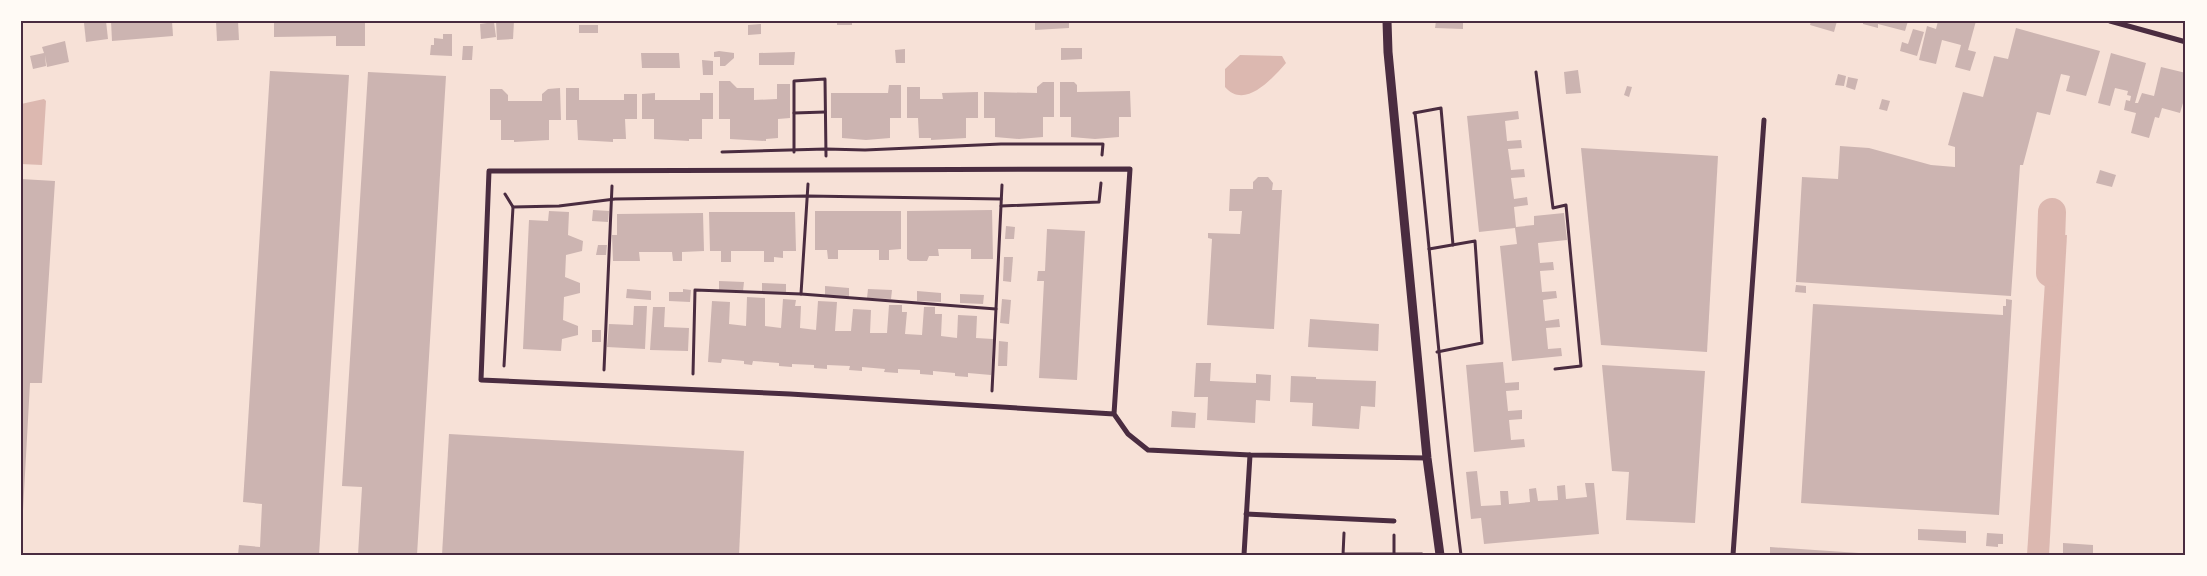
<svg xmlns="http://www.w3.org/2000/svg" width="2207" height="576" viewBox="0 0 2207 576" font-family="Lato,sans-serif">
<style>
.water{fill:#dcb8b0}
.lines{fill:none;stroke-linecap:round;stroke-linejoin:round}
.canal{stroke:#dcb8b0;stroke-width:28}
.building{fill:#ccb4b1}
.path{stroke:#4a2c40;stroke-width:3}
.minor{stroke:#4a2c40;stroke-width:5}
.tertiary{stroke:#4a2c40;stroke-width:9}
.neatline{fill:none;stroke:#4a2c40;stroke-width:2}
</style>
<rect width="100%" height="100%" fill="#f7e1d7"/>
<g class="water">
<path d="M1240,55L1282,56L1286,63C1272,79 1245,110 1225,87V69Z"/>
<path d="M44,99L46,101L42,165L21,164V104Z"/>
<path d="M2067,235L2049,555H2027L2048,236Z"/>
</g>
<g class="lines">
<path class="canal" d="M2050,273L2052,212"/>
</g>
<g class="building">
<path d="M89,21H106L108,39L86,42L84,23Z"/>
<path d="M111,21H172L173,36L112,41Z"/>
<path d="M216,21H238L239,40L217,41Z"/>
<path d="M274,21H365V46H336V36L274,37Z"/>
<path d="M496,21H514L513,39L497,40Z"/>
<rect x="837" y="21" width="15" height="4"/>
<path d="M1035,21H1069V28L1035,30Z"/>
<path d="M1436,21H1463V29L1435,28Z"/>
<path d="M1811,21H1837L1834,32L1810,25Z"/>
<path d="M1863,21H1908L1905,31L1878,24V28L1863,24Z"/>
<path d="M1938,21H1976L1968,50L1976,52L1970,71L1955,67L1961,45L1942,40L1936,64L1919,60L1927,26L1936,29Z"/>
<path d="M494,22L496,37L481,39L480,24Z"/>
<path d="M761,24V34L748,35V25Z"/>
<rect x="579" y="25" width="19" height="8"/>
<path d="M2016,28L2100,51L2086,96L2066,91L2070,76L2061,74L2050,115L2037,112L2023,165H2020L2011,296L1796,282L1802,177L1838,179L1840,146L1869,148L1931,165L1955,167V147L1948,145L1963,92L1983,97L1994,56L2008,59Z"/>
<path d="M1913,29L1924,32L1917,56L1900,51L1902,42L1908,44Z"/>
<path d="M443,34H452V56L430,55L431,45H434V38L443,39Z"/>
<path d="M65,41L69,62L47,67L45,55L46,66L33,69L30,56L44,53L42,47Z"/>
<path d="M463,46H473L472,60H462Z"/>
<path d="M1061,48H1082V59L1061,60Z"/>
<path d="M905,49V63H896L895,50Z"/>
<path d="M719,51L734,53V58L725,66H720V57H714V52Z"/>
<path d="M795,52L794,65H759V53Z"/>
<path d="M641,53H679L680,68H642Z"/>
<path d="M2111,53L2146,63L2135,103H2138L2142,93L2154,96L2161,67L2186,73V93L2180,113L2162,108L2159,118L2155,117L2149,138L2131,133L2136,113L2124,110L2126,100L2130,101L2131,96L2127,95L2128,91L2115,88L2110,106L2098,103Z"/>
<path d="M702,60L713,61V75H703Z"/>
<path d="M1578,70L1581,93L1566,94L1564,72Z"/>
<path d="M270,71L349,75L319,555H238L239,545L260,547L262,504L243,502Z"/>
<path d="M368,72L446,76L417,555H358L362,487L342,486Z"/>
<path d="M1838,74L1846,76L1844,86L1835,85Z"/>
<path d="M1848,77L1858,79L1855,90L1846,87Z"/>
<path d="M719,81H730L737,88H754V100L777,99V84H790V118L778,119V138L766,139V141L730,139V119H719Z"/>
<path d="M1043,82H1054V117H1043V137L1019,139L995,137V118H984V92L1037,93V87Z"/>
<path d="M1060,82H1074L1077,85V92L1130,91L1131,117H1119V137L1095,139L1071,137V117H1060Z"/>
<path d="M889,85H901V118H890V138L866,140L842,138V118H831V93H888Z"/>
<path d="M1627,86L1632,87L1629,97L1624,95Z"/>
<path d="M907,87H920V99H943L942,93L978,92V118H966V138L931,140V138H919L918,118H907Z"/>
<path d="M560,88L561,120H549V140L514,142V140H501V120H490V89H502L508,95V101H542V94L548,89Z"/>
<path d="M566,88H579V100H624V94H637V119H625L626,139H613V142L578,140L577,120H566Z"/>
<path d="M655,93V100H700V93H713V119H702V139H689V141L654,139V119H642V94Z"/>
<path d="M1882,99L1890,101L1887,111L1879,109Z"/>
<path d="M1518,111L1519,119L1505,121L1507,141L1521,140L1522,148L1508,149L1511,170L1524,169L1525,177L1511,178L1514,199L1527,197L1528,205L1514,207L1516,227L1534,225V216L1564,213L1567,240L1538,243L1540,263L1553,262L1554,270L1540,271L1542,292L1556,291L1557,298L1543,300L1545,321L1559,319L1560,327L1546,328L1548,349L1561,348L1562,356L1512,361L1500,246L1517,244L1515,228L1479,232L1467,116Z"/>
<path d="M1581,148L1718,156L1707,352L1601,345Z"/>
<path d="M2100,170L2116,175L2112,187L2096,183Z"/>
<path d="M1258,177H1268L1273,183L1272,190H1282L1274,329L1207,325L1212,239L1208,238V233L1240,234L1242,211H1229L1230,189H1253V182Z"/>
<path d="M21,179L55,181L42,383H30L23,511Z"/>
<path d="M593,210L609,211L608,222L592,221Z"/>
<path d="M992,210L993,259H971V249H938L939,256H929L927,261H910L907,259V211Z"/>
<path d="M549,211L569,212L568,235L583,241L582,251L566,255L565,277L580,283V293L564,297L563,320L578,326V335L562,339L561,351L523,349L529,220L548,221Z"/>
<path d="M815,211H901V249L889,250V260H879V250H838V259H828L827,250H815Z"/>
<path d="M709,212H795L796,251H783V258L774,257V262H764V251H731V262H721V251H710Z"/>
<path d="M703,213L704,251L682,252V261H673L672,252H639L640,261H613L612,235H617V214Z"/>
<path d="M1006,226L1015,227L1014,239H1005Z"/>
<path d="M1047,229L1085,231L1077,380L1039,378L1044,281H1037L1038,271H1045Z"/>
<path d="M598,245H607L606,255H596Z"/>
<path d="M1004,257H1013L1011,282L1003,281Z"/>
<path d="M719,281L744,282L743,291L719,290Z"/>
<path d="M762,283L786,284V293L762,292Z"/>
<path d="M1796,285L1806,286V293L1795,292Z"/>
<path d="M825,286L849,288V297L825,296Z"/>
<path d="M627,289L651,291V300L626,298Z"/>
<path d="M683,289L691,290L690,302L669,301V292H683Z"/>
<path d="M868,289L892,290L891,299L867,298Z"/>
<path d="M917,291L941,293V302L917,301Z"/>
<path d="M960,294L984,295L983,304L960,303Z"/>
<path d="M747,297L765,298V326L781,328L783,299L796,300L795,306H801L800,328L816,330L818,301L837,302L835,331H851L853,309L871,310L870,333H887L889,305H902V312H907L905,334L922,335L924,307H935V314H942L941,336L957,338L958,315L977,316L976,338L993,339L991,375L968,373V377L955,376V373L933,371V375L920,374V370L898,369V373L884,372L885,369L862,367V371L849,370L850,366L827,365V369L814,368V365L792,364V367L779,366V363L753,361L752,365L744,364V361L722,359L721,363L708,362L712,301L730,302L729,324L746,326Z"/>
<path d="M1002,299L1011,300L1009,324L1000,323Z"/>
<path d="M2006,299L2012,300L1999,515L1801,503L1813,304L2003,315V306H2006Z"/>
<path d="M634,306H647L645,349L607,347L609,324L633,325Z"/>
<path d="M653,307H665L664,327L689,328L688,351L650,350Z"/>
<path d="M1310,319L1379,324L1378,351L1308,347Z"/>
<rect x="592" y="330" width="9" height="12"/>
<path d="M999,341L1008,342L1007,366H998Z"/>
<path d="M1503,362L1505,383L1519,382V390L1506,391L1508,411L1522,410V419L1509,420L1511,440L1524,439L1525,447L1474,452L1466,365Z"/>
<path d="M1196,363H1211L1210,381L1256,383V374L1271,375L1270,401L1256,400L1255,423L1207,420L1208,397H1194Z"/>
<path d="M1602,365L1705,371L1695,523L1626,520L1629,472L1612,471Z"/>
<path d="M1291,376L1316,377V379L1376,381L1375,407L1361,406L1359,429L1312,426L1313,403L1290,402Z"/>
<path d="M1172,411L1196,413L1195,428L1171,427Z"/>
<path d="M449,434L744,451L739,555H442Z"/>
<path d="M1477,471L1481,506L1501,505L1500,491H1508L1509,504L1530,502L1529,489L1536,488L1538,501L1558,500L1557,486L1565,485L1566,499L1587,497L1585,483H1594L1599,534L1484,544L1481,518L1471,519L1466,472Z"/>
<path d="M1918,529L1966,531V543L1918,540Z"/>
<path d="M1987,533L2003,534V544H1998V547L1986,546Z"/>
<path d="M2063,543L2093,545V555H2063Z"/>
<path d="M1770,547L1859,553V555H1770Z"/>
</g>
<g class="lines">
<g class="path">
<path d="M1536,72L1553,208L1566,205L1581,366L1555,369"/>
<path d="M794,113L825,112"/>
<path d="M1414,113L1441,108L1453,245"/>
<path d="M1415,113C1432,260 1442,408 1461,555"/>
<path d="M722,152L826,149L865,150L1001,144H1103L1102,155"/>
<path d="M794,152V81L825,79L826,156"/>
<path d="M505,194L513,207"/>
<path d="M1001,206L1099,202L1101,183"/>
<path d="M1429,249L1475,241L1482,343L1437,352"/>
<path d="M801,294L808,184"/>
<path d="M504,366L513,207L559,206L615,199L807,196L1001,199"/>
<path d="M604,370L612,186"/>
<path d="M693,374L695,290L801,294L996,309"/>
<path d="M992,391L1002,185"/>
<path d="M1343,554H1422"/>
<path d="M1394,554V535"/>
<path d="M1343,555L1344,533"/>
</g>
<g class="minor">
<path d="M2110,21L2186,42"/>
<path d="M1114,414L1130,169L489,171L481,380L790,394L1114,414L1128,434L1148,450L1250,455L1427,458"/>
<path d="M1246,514L1394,521"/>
<path d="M1244,555L1250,455"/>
<path d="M1733,555L1764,120"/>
</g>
<path class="tertiary" d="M1387,21L1388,52L1427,458L1440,555"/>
</g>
<rect width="2207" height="576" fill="none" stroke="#fffaf5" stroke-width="45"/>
<rect x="22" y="22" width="2162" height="532" class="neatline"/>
</svg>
